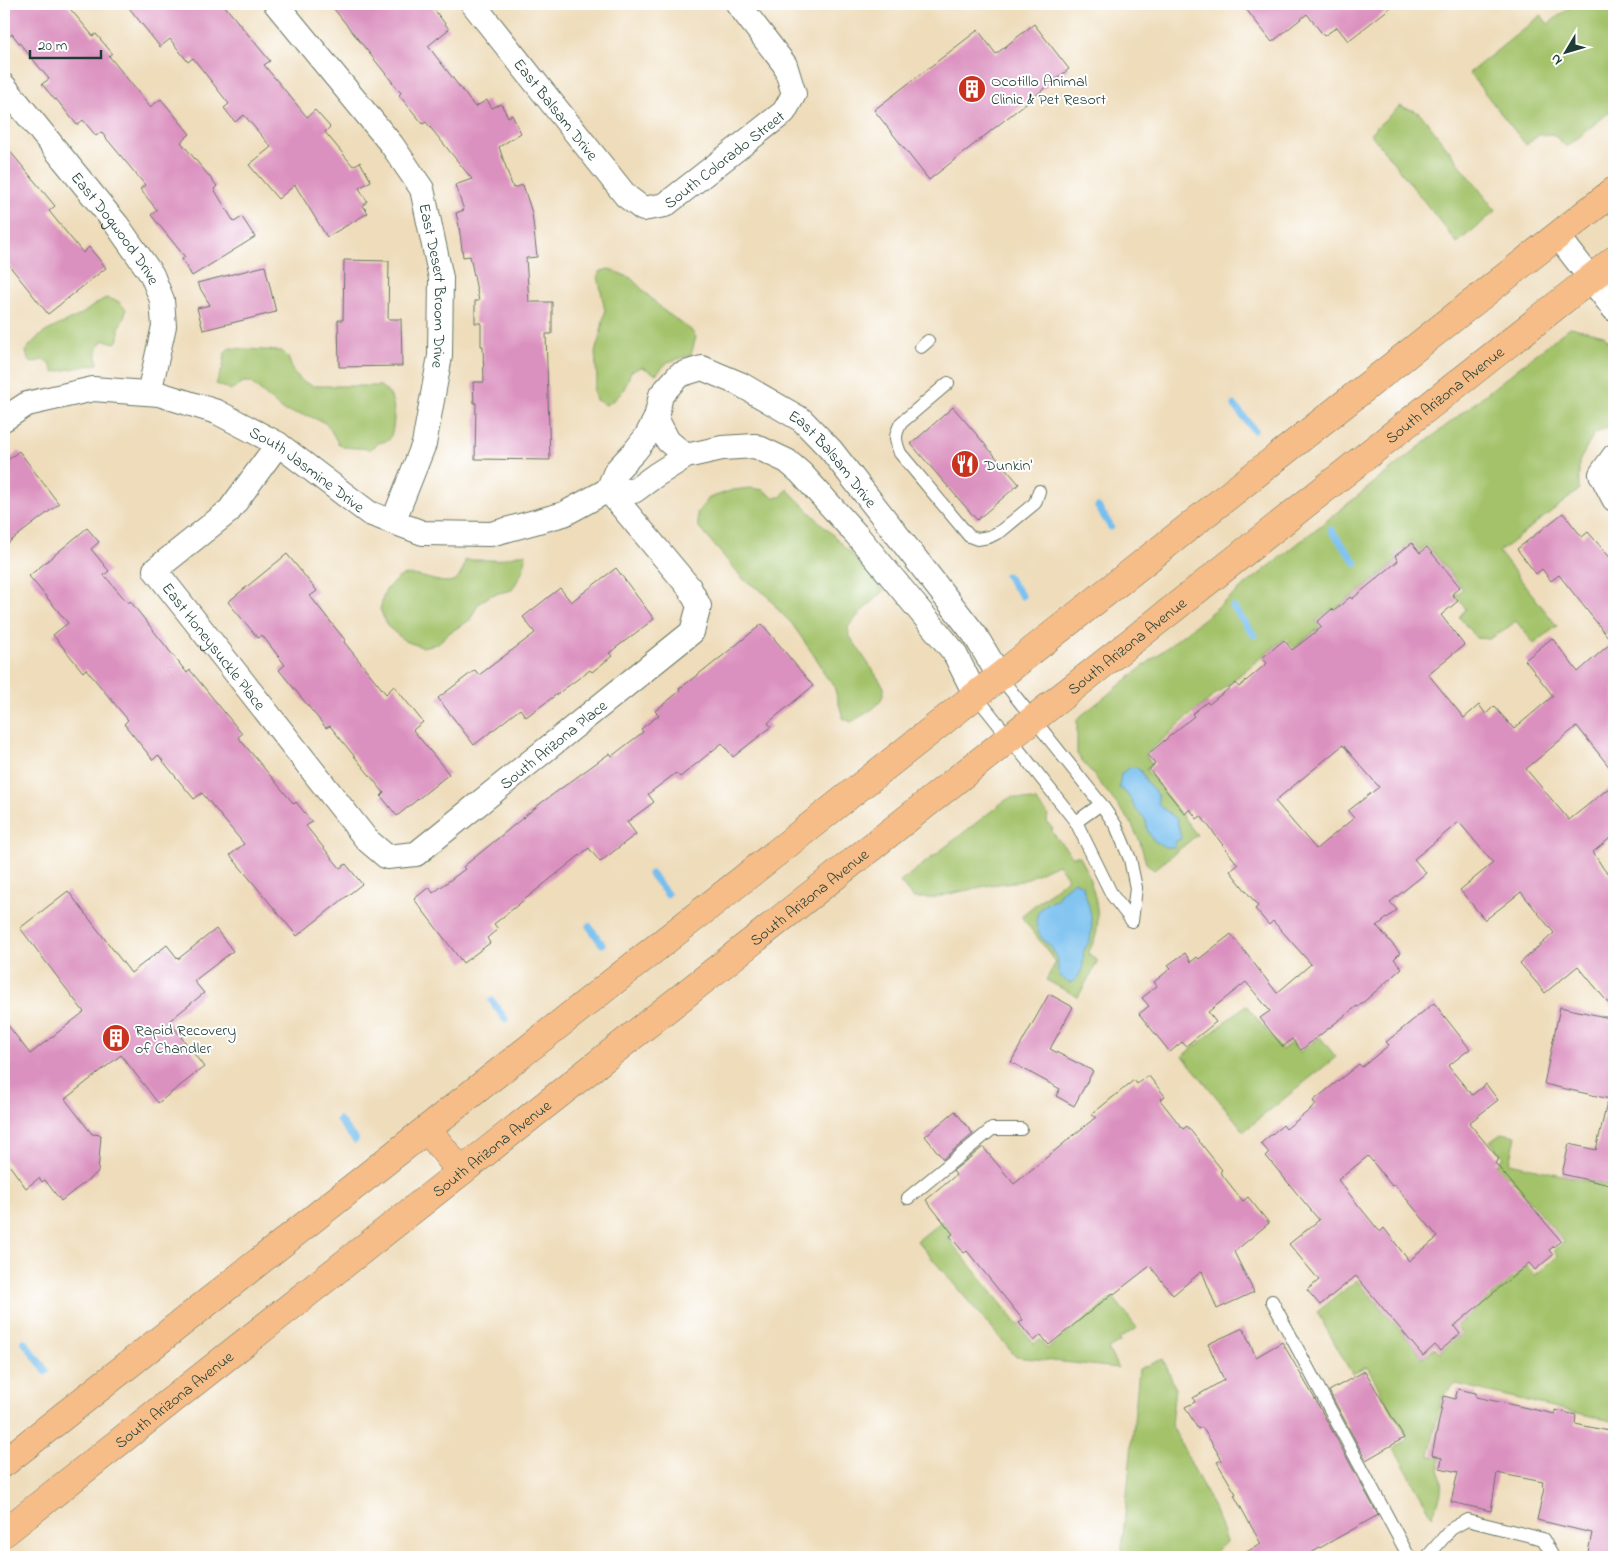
<svg xmlns="http://www.w3.org/2000/svg" width="1618" height="1561" viewBox="0 0 1618 1561" font-family="'Indie Flower',sans-serif">
<style>
.green{fill:#a3c269;stroke:#61804e}
.water{fill:#77bfef;stroke:#4b7e92}
.lines{fill:none;stroke-linecap:round;stroke-linejoin:round}
.stream{stroke:#77bfef;stroke-width:7}
.building{fill:#db91bf;fill-rule:evenodd}
.lane-casing{stroke:#677563;stroke-width:14}
.street-casing{stroke:#677563;stroke-width:26}
.primary-casing{stroke:#677563;stroke-width:29}
.lane{stroke:#fff;stroke-width:12}
.street{stroke:#fff;stroke-width:24}
.primary{stroke:#f7bd88;stroke-width:28}
.labels{text-anchor:middle;stroke-width:4;stroke-linejoin:round;paint-order:stroke}
.poi-label{font-size:16px;fill:#1f3d34;stroke:#fff;text-anchor:start}
.street-label{font-size:16px;fill:#1f3d34;stroke:#fff}
</style>
<rect width="100%" height="100%" fill="#fff"/>
<filter id="ink" filterUnits="userSpaceOnUse"><feTurbulence type="fractalNoise" baseFrequency=".02" numOctaves="2"/><feDisplacementMap in="SourceGraphic" scale="10" xChannelSelector="R" yChannelSelector="G"/><feConvolveMatrix kernelMatrix="1 2 1 2 8 2 1 2 1" color-interpolation-filters="sRGB"/></filter>
<filter id="wash" filterUnits="userSpaceOnUse"><feTurbulence type="fractalNoise" baseFrequency=".0096" numOctaves="4" result="noise"/><feDisplacementMap in="SourceGraphic" scale="20" xChannelSelector="R" yChannelSelector="G"/><feGaussianBlur stdDeviation="1.12" result="paint"/><feColorMatrix in="noise" values="0 0 0 0 0 0 0 0 0 0 0 0 0 0 0 0 0 1.4 0 .05"/><feComposite in="paint" operator="in"/></filter>
<g filter="url(#wash)">
<rect width="100%" height="100%" fill="#eedcba"/>
<g class="green">
<path d="M1574,4H1614V108L1567,147L1553,134L1539,135L1526,145L1469,73L1541,15L1548,24Z"/>
<path d="M1400,106L1420,113L1496,211L1457,243L1370,133Z"/>
<path d="M609,269L631,278L663,310L691,330L696,337L691,355L668,362L656,374L642,367L631,371C624,390 624,394 606,405L596,400L593,391L597,379L595,352L600,336L605,311L598,276L601,271Z"/>
<path d="M106,298L118,301L126,309L124,319L119,326V339L115,343L105,340L101,342C96,350 96,356 98,364L54,372L50,364L42,360L32,363L28,360L26,351C39,330 60,326 80,315C90,309 95,303 106,298Z"/>
<path d="M1570,327L1604,335L1614,349V424L1594,434L1579,462V490L1499,552L1557,626L1534,644L1516,621L1502,632L1489,639L1476,638L1459,617L1466,609L1455,595L1463,589L1427,545L1420,551L1412,541L1394,556L1397,561L1352,598L1351,596L1334,610L1332,608L1316,621L1320,627L1294,648L1285,638L1188,717L1145,755L1152,764L1146,769L1197,835L1154,870L1146,863L1140,842L1130,821L1077,754V719Z"/>
<path d="M230,348L282,351L288,357L293,371L302,381L313,386H381C384,389 388,392 390,395C396,405 395,430 389,440L379,443L370,449L343,447L338,443L330,429L325,423L309,416L284,411L250,382H243L231,390L216,384L223,367L225,352Z"/>
<path d="M750,488L763,490L773,497H781L787,489L850,552L884,591L862,611L848,627L849,635L884,687C885,706 866,713 851,722L843,718L833,683L825,676L820,664L792,624L780,612L767,595L743,579L698,526L697,513L709,498L733,490Z"/>
<path d="M526,553L523,571L512,590L491,595L478,604L470,620L449,633L437,644L422,647L405,641L387,626L380,609C382,603 383,595 386,590C388,587 392,584 394,582C396,580 398,578 400,577C421,566 459,604 465,560H497Z"/>
<path d="M1011,797L1036,801L1048,814L1047,822L1053,829L1051,831L1072,856H1080C1091,880 1102,909 1096,935C1094,941 1091,948 1088,953L1098,961L1078,997L1046,980L1056,962L1021,916L1068,878L1058,864L1022,881L990,885L932,898H913L900,882L1003,802Z"/>
<path d="M1246,1005L1282,1050L1292,1042L1300,1052L1320,1037L1336,1057L1244,1131L1183,1056Z"/>
<path d="M1501,1133L1516,1136L1510,1163L1614,1187V1406L1611,1421L1456,1384L1442,1397L1429,1455L1440,1459C1438,1467 1440,1472 1441,1480C1443,1493 1438,1504 1432,1516L1394,1448L1408,1439L1367,1367L1352,1374L1317,1312L1357,1280L1423,1357L1435,1348L1439,1353L1462,1334L1456,1326L1527,1266L1535,1275L1558,1256L1554,1251L1564,1242L1508,1175L1504,1178L1495,1167L1503,1157L1490,1141Z"/>
<path d="M948,1216L955,1230L947,1237L1034,1344L1040,1339L1047,1349L1113,1297L1137,1328L1119,1339L1120,1342L1108,1349L1118,1368L1016,1357L917,1241Z"/>
<path d="M1163,1359L1175,1387L1171,1424L1214,1508L1226,1542L1211,1557H1121L1139,1369Z"/>
</g>
<g class="water">
<path d="M1135,767L1140,770L1145,780L1158,796V803L1161,807L1177,819L1181,839L1176,841L1174,847H1165L1153,840L1147,830L1146,821L1141,814L1136,810L1128,795L1119,787L1121,774L1129,768Z"/>
<path d="M1074,881L1082,885C1088,902 1095,920 1090,939C1089,944 1084,948 1083,953C1083,956 1084,958 1083,961C1083,970 1079,979 1070,983C1058,977 1057,973 1058,960C1056,955 1053,950 1050,946C1047,943 1043,941 1041,937C1031,920 1037,904 1056,900L1062,891Z"/>
</g>
<g class="lines">
<g class="stream">
<path d="M1234,405L1254,430"/>
<path d="M1098,507L1111,527"/>
<path d="M1331,530L1356,563"/>
<path d="M1007,576L1022,596"/>
<path d="M1233,607L1254,635"/>
<path d="M651,874L667,894"/>
<path d="M589,926L602,944"/>
<path d="M492,1001L505,1019"/>
<path d="M339,1120L355,1140"/>
<path d="M24,1342L46,1371"/>
</g>
</g>
<g id="blocks">
<g class="building">
<path d="M4,4H66L93,36L96,34L112,53L109,56L150,107L161,99L190,134L181,142L217,186L214,189L234,222L242,217L255,237L192,276L182,259L185,257L151,215L157,210L140,189L145,185L101,132L96,136L83,120L77,125L56,99L55,100L42,84L49,79L12,34L4,41Z"/>
<path d="M126,4H223L270,61L264,65L307,117L315,110L330,127L325,132L353,166L360,162L371,181L359,188L367,201L363,206L368,213L327,237L295,185L278,199L249,165L271,147L244,115L235,122L224,108L229,104L193,58L188,62L170,39L160,47Z"/>
<path d="M330,4H430L449,29L428,46L475,107L487,100L492,108L501,104L508,117L512,115L521,133L499,147L513,188L523,185L532,213L537,257L526,258L529,302H552V334H546L550,460L475,459L476,403H474L473,382H484L483,346H481V323H475V301H479L470,256L463,257L459,226L456,213L464,210L455,185L472,179L426,122L423,124L399,95L401,93Z"/>
<path d="M1242,4H1395L1348,41L1337,27L1324,36L1307,14L1272,42Z"/>
<path d="M1034,24L1069,69L929,180L874,110L978,30L996,54Z"/>
<path d="M4,144L55,206L49,211L83,253L89,247L106,268L48,314L4,259Z"/>
<path d="M344,260L389,261L388,319H401L402,366L339,367L338,320H343Z"/>
<path d="M265,266L276,312L203,330L197,308L210,305L197,283Z"/>
<path d="M953,407L1019,484L977,520L911,444Z"/>
<path d="M19,451L59,504L4,546V463Z"/>
<path d="M1563,513L1582,537L1588,532L1614,562V773L1577,726L1526,769L1569,820L1614,784V835L1593,852L1603,868L1614,881V1010L1578,966L1545,993L1520,963L1554,933L1521,892L1485,920L1460,890L1493,863L1459,822L1414,859L1426,873L1390,902L1397,910L1377,926L1400,953L1394,959L1402,968L1358,1007L1357,1006L1301,1050L1292,1039L1283,1047L1260,1018L1270,1011L1246,982L1208,1012L1216,1022L1186,1046L1182,1042L1170,1052L1139,1014L1149,1006L1142,998L1157,986L1154,982L1171,968L1168,965L1185,953L1191,962L1197,957L1199,959L1231,934L1277,993L1311,964L1273,921L1269,925L1255,909L1258,906L1230,871L1238,865L1201,816L1197,819L1190,809L1185,814L1149,769L1155,764L1147,755L1194,716L1192,714L1207,702L1209,704L1236,683L1239,687L1267,663L1262,658L1284,640L1292,650L1322,627L1317,622L1332,609L1334,611L1350,597L1352,599L1398,561L1395,556L1412,543L1420,553L1427,547L1460,587L1452,594L1458,601L1441,615L1464,645L1428,674L1464,718L1479,705L1486,714L1494,706L1514,729L1553,696L1525,660L1552,638L1578,672L1612,642L1559,575L1551,581L1542,569L1536,574L1517,549ZM1343,745L1379,787L1348,811L1354,818L1316,849L1275,801Z"/>
<path d="M87,528L99,542L91,549L109,571L104,575L128,603L130,601L187,673L190,670L242,734L238,737L294,804L296,802L312,822L306,826L340,868L346,864L362,884L297,936L230,855L244,844L202,793L194,799L158,755L153,760L124,724L128,720L86,669L83,672L53,635L68,623L29,576Z"/>
<path d="M287,554L317,591L310,596L345,640L344,642L386,694L394,686L423,722L413,730L449,774L397,816L381,796L384,793L330,726L326,728L279,670L285,665L262,635L258,638L228,602Z"/>
<path d="M616,568L654,619L609,653L612,656L592,672L590,670L526,717L520,709L474,745L438,698L475,670L479,675L535,633L523,617L560,588L571,602Z"/>
<path d="M762,624L813,686L768,723L771,727L733,757L722,743L680,777L676,773L648,794L654,802L627,822L636,834L600,862L589,848L494,924L498,929L487,938L490,943L463,963L414,899L429,887L433,893L465,869L463,867L541,803L610,753L612,756L643,732L641,729L659,715L655,711L680,691L679,689L705,669V670Z"/>
<path d="M68,891L131,973L167,945L178,959L216,929L233,951L194,981L204,993L169,1021L204,1067L158,1103L121,1055L65,1099L92,1134L101,1135L98,1172L61,1201L45,1180L42,1182L39,1178L26,1188L4,1158V1020L30,1054L84,1012L20,928Z"/>
<path d="M1049,994L1073,1007L1050,1049L1093,1071L1074,1106L1056,1096L1060,1089L1011,1062Z"/>
<path d="M1434,1003L1470,1049L1448,1066L1472,1095L1486,1084L1498,1100L1469,1123L1499,1159L1495,1163L1561,1241L1549,1250L1553,1255L1535,1270L1529,1263L1454,1326L1460,1334L1440,1351L1435,1345L1423,1356L1356,1276L1320,1305L1307,1290L1319,1280L1289,1244L1319,1220L1266,1156L1269,1153L1261,1143L1283,1125L1286,1129L1316,1105L1313,1101L1359,1064L1362,1067L1389,1045L1386,1042ZM1368,1156L1392,1186L1394,1184L1438,1237L1409,1261L1384,1228L1380,1232L1338,1180Z"/>
<path d="M1560,1007L1614,1019V1100L1544,1084Z"/>
<path d="M1148,1075L1165,1096L1160,1100L1183,1129L1187,1126L1222,1170L1220,1172L1243,1201L1248,1197L1269,1223L1234,1252L1254,1292L1217,1309L1202,1271L1173,1295L1150,1266L1114,1294L1113,1293L1049,1345L1041,1335L1034,1341L1019,1323L1023,1320L967,1251L964,1253L950,1236L953,1234L926,1200L956,1175L953,1171L983,1147L1014,1184L1096,1117L1091,1115L1134,1080L1137,1084Z"/>
<path d="M1607,1103L1614,1104V1186L1562,1174L1569,1144L1596,1150Z"/>
<path d="M955,1111L973,1134L943,1159L925,1136Z"/>
<path d="M1243,1328L1256,1357L1282,1342L1315,1399L1378,1515L1304,1557H1237L1261,1544L1234,1495L1236,1494L1217,1462L1222,1460L1202,1427L1198,1429L1185,1407L1195,1402L1193,1398L1224,1380L1208,1344Z"/>
<path d="M1365,1371L1404,1438L1366,1460L1329,1391Z"/>
<path d="M1458,1389L1476,1393V1397L1555,1414V1410L1576,1415L1575,1424L1614,1432V1557H1587L1592,1533L1537,1520L1544,1488L1542,1487L1543,1482L1497,1473L1491,1511L1451,1502L1458,1472L1440,1468L1442,1458L1432,1455L1444,1396L1455,1399Z"/>
</g>
</g>
</g>
<g filter="url(#ink)">
<use href="#blocks" fill-opacity="0" stroke="#677563" stroke-width="1"/>
<g class="lines">
<defs>
<g id="lane">
<path d="M921,347L928,341"/>
<path d="M948,383L901,423C894,436 895,440 900,453L969,536L977,539L989,537L1001,531L1035,503L1039,491"/>
<path d="M1000,677L1101,804L1116,826L1130,859L1136,888L1132,921"/>
<path d="M976,696L1076,822L1112,895L1132,921"/>
<path d="M1076,822L1101,804"/>
<path d="M908,1198L992,1129H1021"/>
<path d="M1272,1301L1409,1557"/>
<path d="M1427,1557L1451,1529L1467,1520L1543,1539L1553,1557"/>
</g>
<g id="street">
<path id="s1" d="M276,4L392,145L422,189L441,278L440,356L424,444L393,522"/>
<path id="s2" d="M473,4L626,196L643,209L665,205L784,112L794,94L785,65L738,4"/>
<path id="s3" d="M4,86L117,225L152,275L162,300L164,326L149,393"/>
<path d="M1558,236L1614,309"/>
<path d="M656,418L668,441L686,456"/>
<path id="s4" d="M4,419L27,404L93,389L159,394L217,412L278,444L369,513L423,533L491,534L564,514L608,490L634,491L656,475L686,456L722,448L755,446L787,461L801,473L856,534L954,652L976,696"/>
<path id="s5" d="M278,444L229,511L155,570L367,840L387,857L416,854L692,632L699,606L689,587L608,490"/>
<path d="M1614,456L1601,474L1614,499"/>
<path id="s6" d="M608,490L616,471L635,451L646,437L656,418L661,395L679,375L702,368L740,384L802,420L831,450L975,635L1000,677"/>
</g>
<g id="primary">
<path d="M427,1129L461,1172"/>
<path d="M4,1463L1614,191"/>
<path id="s7" d="M4,1533L1614,260"/>
</g>
</defs>
<use href="#lane" class="lane-casing"/>
<use href="#street" class="street-casing"/>
<use href="#primary" class="primary-casing"/>
<use href="#lane" class="lane"/>
<use href="#street" class="street"/>
<use href="#primary" class="primary"/>
</g>
</g>
<defs>
<symbol id="building-disc" viewBox="-11 -11 22 22"><circle r="9.5" fill="#c8321e" stroke="#fff"/><path d="M-4-6H4V6H1V3H-1V6H-4ZM-2.5-4.3h1.7v1.8h-1.7ZM.8-4.3h1.7v1.8H.8ZM-2.5-1h1.7V.8h-1.7ZM.8-1h1.7V.8H.8Z" fill="#fff"/></symbol>
<symbol id="restaurant-disc" viewBox="-11 -11 22 22"><circle r="9.5" fill="#c8321e" stroke="#fff"/><path d="M-5-6h1v4h1v-4h1v4h1v-4h1v5L-1.5 .5V6h-2V.5L-5-1ZM5-6V6H3V1.5H1.5Q1.5-4 5-6Z" fill="#fff"/></symbol>
</defs>
<g fill-rule="evenodd">
<use href="#building-disc" x="956" y="73" width="32" height="32"/>
<use href="#restaurant-disc" x="949" y="448" width="32" height="32"/>
<use href="#building-disc" x="100" y="1022" width="32" height="32"/>
</g>
<g class="labels">
<g class="poi-label">
<text x="991" y="86">Ocotillo Animal<tspan x="991" dy="18">Clinic &amp; Pet Resort</tspan></text>
<text x="984" y="470">Dunkin'</text>
<text x="135" y="1035">Rapid Recovery<tspan x="135" dy="18">of Chandler</tspan></text>
</g>
<g class="street-label">
<text dy="6" stroke="none"><textPath href="#s2" startOffset="134">East Balsam Drive</textPath></text>
<text dy="6" stroke="none"><textPath href="#s2" startOffset="364">South Colorado Street</textPath></text>
<text dy="6" stroke="none"><textPath href="#s3" startOffset="181">East Dogwood Drive</textPath></text>
<text dy="6" stroke="none"><textPath href="#s1" startOffset="334">East Desert Broom Drive</textPath></text>
<text dy="6" stroke="none"><textPath href="#s7" startOffset="1836">South Arizona Avenue</textPath></text>
<text dy="6" stroke="none"><textPath href="#s6" startOffset="324">East Balsam Drive</textPath></text>
<text dy="6" stroke="none"><textPath href="#s4" startOffset="329">South Jasmine Drive</textPath></text>
<text dy="6" stroke="none"><textPath href="#s5" startOffset="274">East Honeysuckle Place</textPath></text>
<text dy="6" stroke="none"><textPath href="#s7" startOffset="1431">South Arizona Avenue</textPath></text>
<text dy="6" stroke="none"><textPath href="#s5" startOffset="752">South Arizona Place</textPath></text>
<text dy="6" stroke="none"><textPath href="#s7" startOffset="1026">South Arizona Avenue</textPath></text>
<text dy="6" stroke="none"><textPath href="#s7" startOffset="621">South Arizona Avenue</textPath></text>
<text dy="6" stroke="none"><textPath href="#s7" startOffset="216">South Arizona Avenue</textPath></text>
</g>
</g>
<rect width="1618" height="1561" fill="none" stroke="#fff" stroke-width="20"/>
<g transform="translate(1566 52) rotate(232)" stroke="#ffffff" stroke-width="4" paint-order="stroke">
<path d="M0-4L9 19L0 12L-9 19Z" fill="#1f3d34"/>
<text y="-8" font-size="14" font-weight="bold" text-anchor="middle" fill="#1f3d34">N</text>
</g>
<path d="M30 50v8h71v-8" fill="none" stroke="#1f3d34" stroke-width="2.5"/>
<text x="38" y="50" font-size="15" fill="#1f3d34" stroke="#ffffff" stroke-width="4" paint-order="stroke">20 m</text>
</svg>
